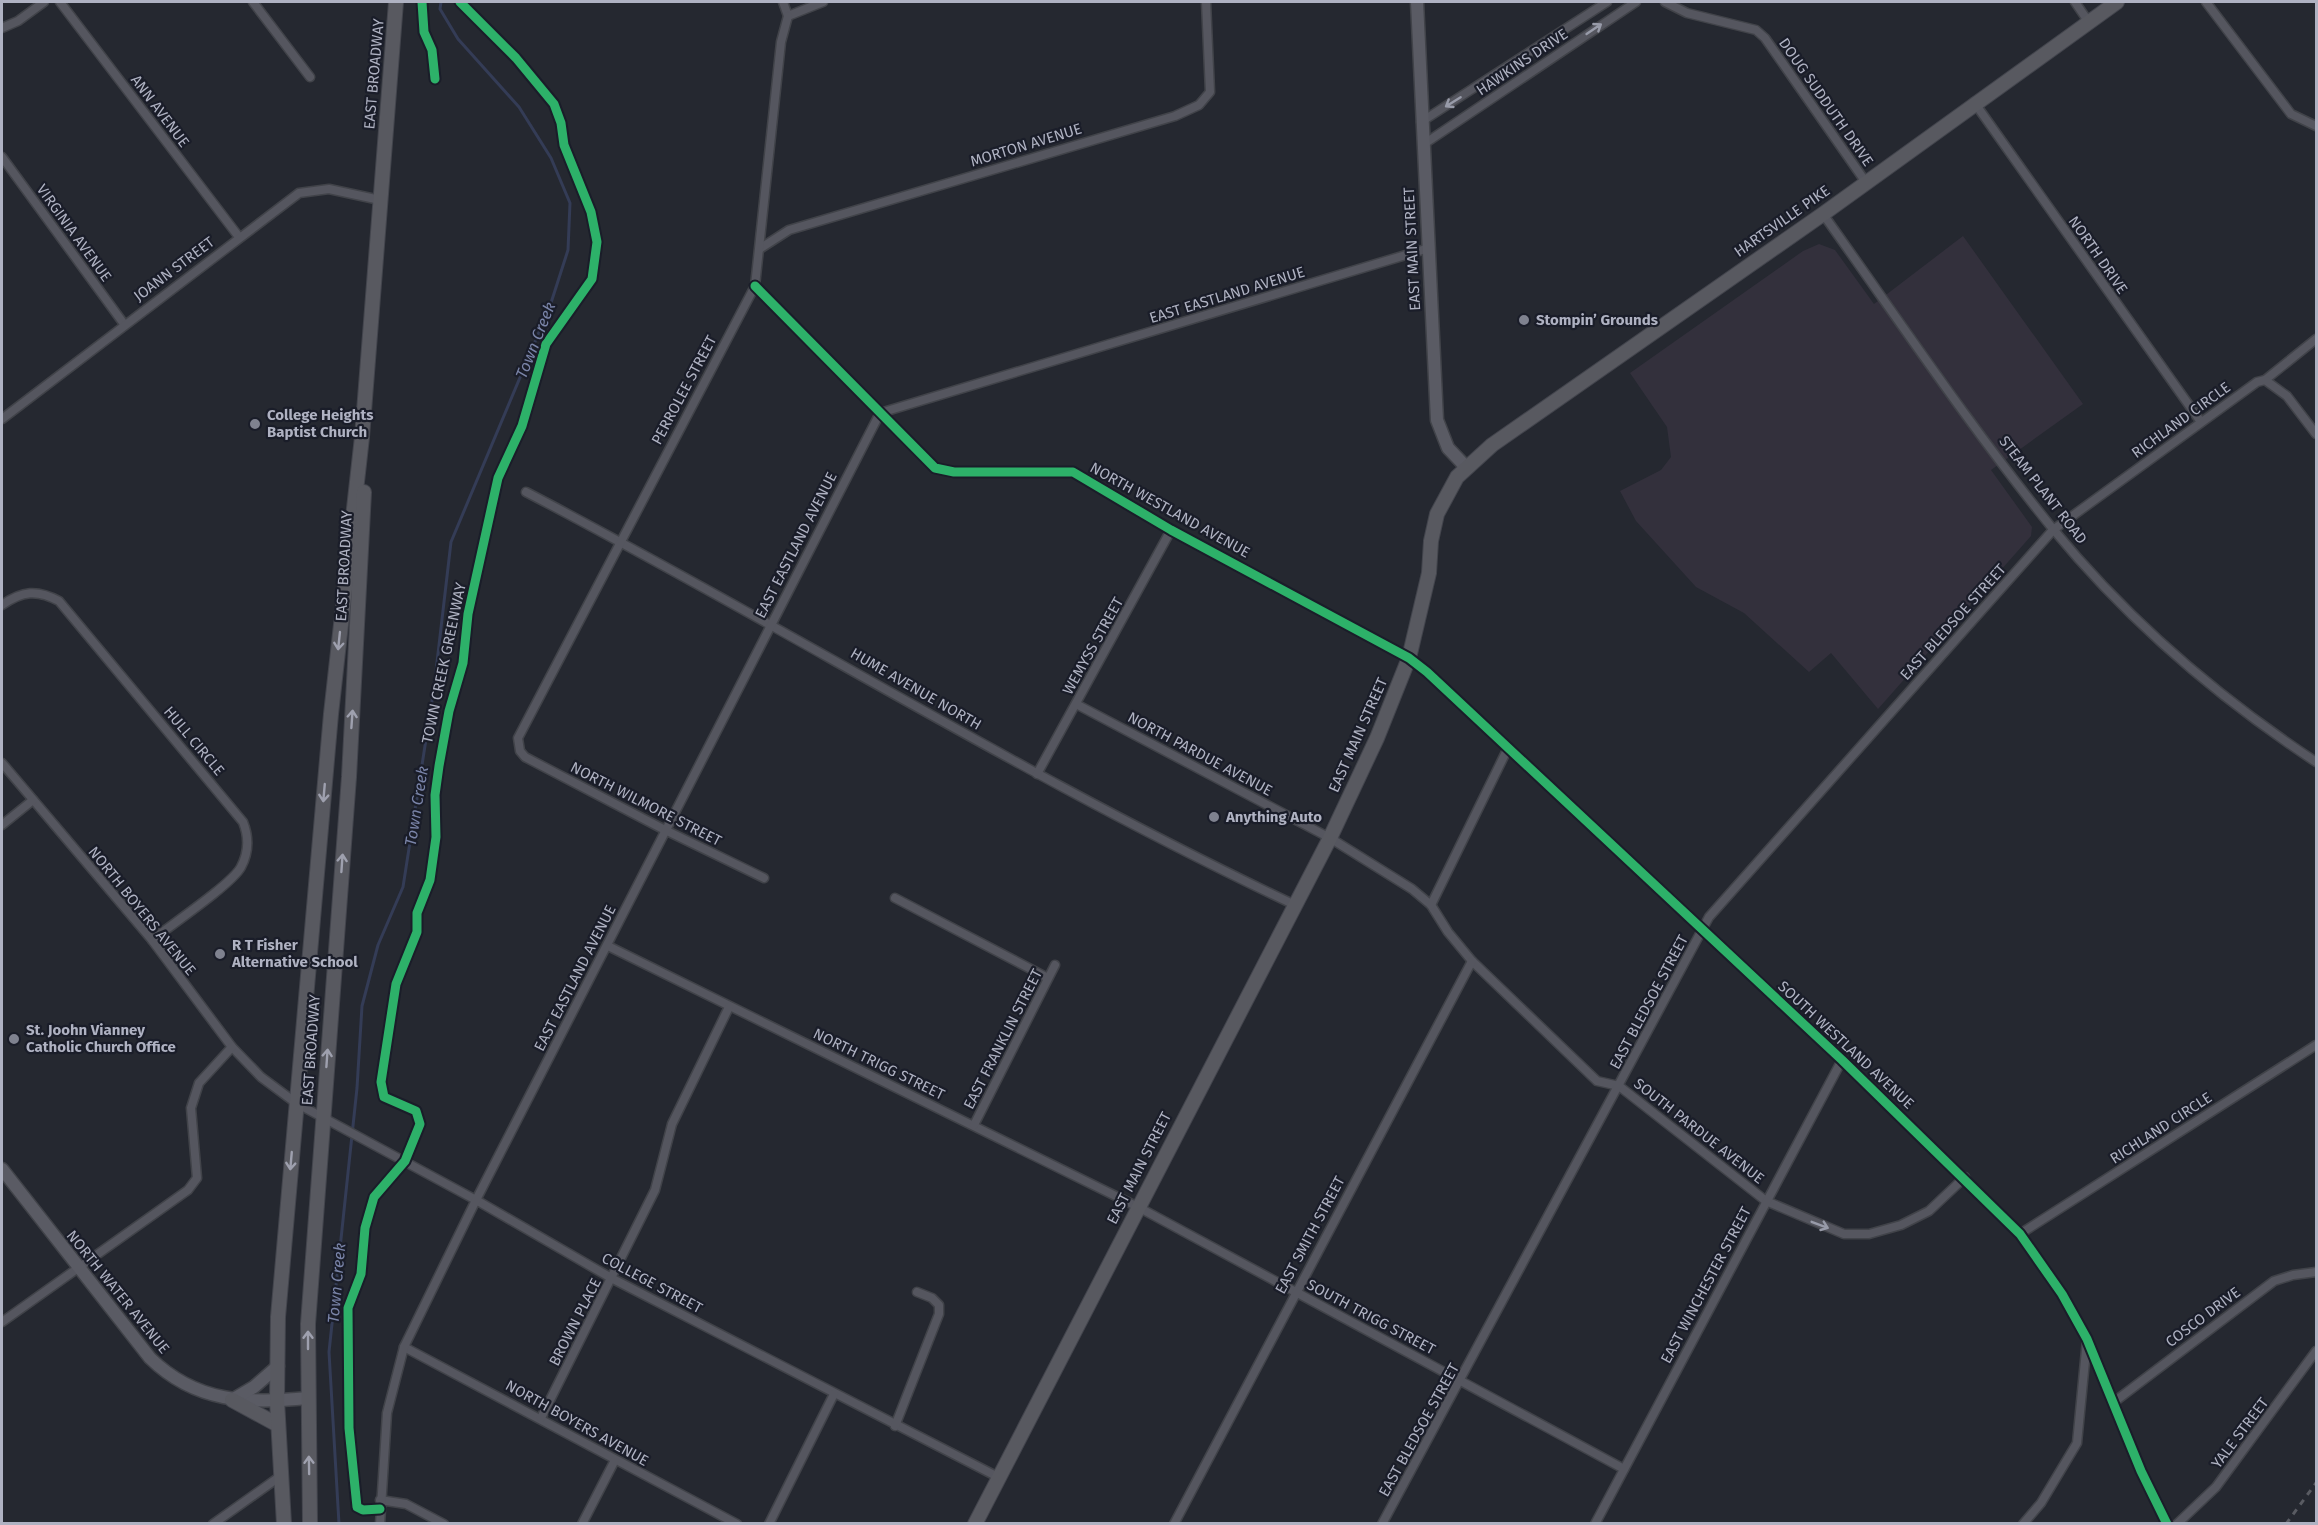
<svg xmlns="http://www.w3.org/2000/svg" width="2318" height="1525" viewBox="0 0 2318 1525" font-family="'Fira Sans',sans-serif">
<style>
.medical{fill:#33303c}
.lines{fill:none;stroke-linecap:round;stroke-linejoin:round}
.stream{stroke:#343c56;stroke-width:3}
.street-casing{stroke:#414349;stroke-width:11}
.secondary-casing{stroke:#414349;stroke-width:15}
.primary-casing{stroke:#43454d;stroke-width:16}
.street{stroke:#55565f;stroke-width:8}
.secondary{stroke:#5a5b64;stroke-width:12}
.primary{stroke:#585960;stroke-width:14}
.rail{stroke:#595b62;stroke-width:3;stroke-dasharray:6 6;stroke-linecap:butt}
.cycleway-casing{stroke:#1a1d29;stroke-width:13}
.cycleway{stroke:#2db169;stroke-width:9}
.oneway{stroke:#989ba9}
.oneway2{stroke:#9ea0ae}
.poi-dot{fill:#7f828f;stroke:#1a1d29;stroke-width:2}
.labels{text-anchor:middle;stroke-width:4.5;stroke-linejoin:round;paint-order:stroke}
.street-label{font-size:15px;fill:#afb2c2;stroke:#1a1d29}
.poi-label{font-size:15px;font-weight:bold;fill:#afb2c2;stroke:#1a1d29;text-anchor:start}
.water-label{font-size:16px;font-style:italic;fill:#7a84a8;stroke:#1a1d29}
</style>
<rect width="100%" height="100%" fill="#252830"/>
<path class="medical" d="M1963,236L2083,404L1991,470L2032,527L2031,536L1878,709L1831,653L1809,672L1744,613L1696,587L1636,521L1620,491L1661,470L1671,457L1667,427L1630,373L1803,251L1819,244L1835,250L1874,304Z"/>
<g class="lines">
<path class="stream" d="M339,1524L329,1352L357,1088L362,1006L378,945L403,887L434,688L451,542L550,306L568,250L570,203L551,158L519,107L458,39L440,9L441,2"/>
<defs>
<g id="street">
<path d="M60,2L239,237"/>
<path d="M253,2L310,77"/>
<path d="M783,2L788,16"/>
<path d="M1665,2L1687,13L1756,30L1765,38L1865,181"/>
<path d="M2075,2L2088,21"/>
<path d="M2206,2L2291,114L2316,126"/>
<path d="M788,16L823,2"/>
<path d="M2,28L18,21L44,2"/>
<path d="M1974,102L2201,422"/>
<path d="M1421,122L1607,2"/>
<path d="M1424,144L1636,2"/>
<path d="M2,157L124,324"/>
<path d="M1823,214C1898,319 1971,428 2053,529C2127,619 2219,698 2316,762"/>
<path d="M761,248L789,230L1175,116L1199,105L1210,92L1206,2"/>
<path d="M755,286L935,468L954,472H1073L1171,530L1409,658L1427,672L1842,1060L2020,1234L2062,1294L2087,1339L2141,1471L2167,1524"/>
<path d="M2265,380L2316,339"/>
<path d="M2,419L299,193L329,189L380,200"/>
<path d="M526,492C784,626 1031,781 1295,905"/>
<path d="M2,605C22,591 37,589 59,601L243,822C249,837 249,852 241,867C232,884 171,925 152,940"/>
<path d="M1076,704L1330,838L1412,889L1431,905L1448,932L1472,961L1597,1081L1619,1086L1766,1201L1844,1234H1869L1901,1225L1929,1211L1965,1177"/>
<path d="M2,763L152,940L232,1047L261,1077L296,1103L476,1200L613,1279L1000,1478"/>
<path d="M1037,774L1171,530"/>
<path d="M2,825L33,800"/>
<path d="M764,878L665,830L525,757L520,751L518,738L755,286L781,42L788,16"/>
<path d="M895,898L1048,978"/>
<path d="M1431,905L1508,748"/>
<path d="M608,946L1138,1207L1624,1469"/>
<path d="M974,1125L1055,965"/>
<path d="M2020,1234L2316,1045"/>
<path d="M2,1322L188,1190L197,1178L191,1108L199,1083L232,1047"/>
<path d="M404,1347L737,1524"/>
<path d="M2114,1402L2274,1281L2293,1275L2316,1272"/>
<path d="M541,1418L655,1190L672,1124L729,1007"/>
<path d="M895,1426L939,1314V1305L932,1298L917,1292"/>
<path d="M380,1500L406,1504L444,1524"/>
<path d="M213,1524L282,1475"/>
<path d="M380,1524L387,1413L404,1347L476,1200L880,413L1429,248"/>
<path d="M582,1524L615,1460"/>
<path d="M769,1524L834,1394"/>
<path d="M1174,1524L1472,961"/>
<path d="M1382,1524L1709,917L2053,530L2257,382L2265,380L2287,396L2316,434"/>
<path d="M1595,1524L1842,1060"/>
<path d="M2023,1524L2041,1503L2077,1443L2087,1340"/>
<path d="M2177,1524L2216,1487L2316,1351"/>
</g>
<g id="secondary">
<path d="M1417,2L1437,420L1448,448L1466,467"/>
<path d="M2,1169L150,1358C196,1403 248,1404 308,1398"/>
<path d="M232,1400L254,1387L278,1366"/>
</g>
<g id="primary">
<path d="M232,1400L278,1425"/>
<path d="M284,1524L277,1401L278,1317L331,714L362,437L396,2"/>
<path d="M310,1524L308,1324L349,777L364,492"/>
<path d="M975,1524L1330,838L1377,738L1409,658L1429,573L1431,541L1437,514L1457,477L1492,445L1823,214L2117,2"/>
</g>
</defs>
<use href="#street" class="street-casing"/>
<use href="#secondary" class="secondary-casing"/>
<use href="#primary" class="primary-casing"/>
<use href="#street" class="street"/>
<use href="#secondary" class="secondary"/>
<use href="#primary" class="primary"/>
<path class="rail" d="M2286,1524L2316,1483"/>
<defs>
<g id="cycleway">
<path d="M422,2L424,32L432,50L435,79"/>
<path d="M755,286L935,468L954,472H1073L1171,530L1409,658L1427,672L1842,1060L2020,1234L2062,1294L2087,1339L2141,1471L2167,1524"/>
<path d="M380,1509L363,1510L357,1507L349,1428L348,1308L361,1274L365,1228L374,1197L405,1161L420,1124L416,1111L384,1097L381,1082L396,984L417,932V913L430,880L436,837L435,795L439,766L449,711L463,663L468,614L498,478L522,426L546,344L592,279L597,242L591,212L564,145L561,123L554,104L516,58L460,2"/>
</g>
</defs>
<use href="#cycleway" class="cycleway-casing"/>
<use href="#cycleway" class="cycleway"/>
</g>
<defs><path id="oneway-shaft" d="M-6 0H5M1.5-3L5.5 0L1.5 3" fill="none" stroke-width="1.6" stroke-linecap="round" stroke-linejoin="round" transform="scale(1.5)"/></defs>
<g class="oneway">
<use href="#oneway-shaft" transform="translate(1594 29) rotate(-34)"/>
<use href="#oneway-shaft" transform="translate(1453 102) rotate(148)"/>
<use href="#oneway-shaft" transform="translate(1820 1225) rotate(21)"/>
</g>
<g class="oneway2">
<use href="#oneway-shaft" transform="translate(339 641) rotate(96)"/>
<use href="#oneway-shaft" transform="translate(352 719) rotate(-86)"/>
<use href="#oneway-shaft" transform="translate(324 793) rotate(95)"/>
<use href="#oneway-shaft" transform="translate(342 863) rotate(-86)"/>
<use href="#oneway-shaft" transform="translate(327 1058) rotate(-86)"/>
<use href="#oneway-shaft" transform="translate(291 1161) rotate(95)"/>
<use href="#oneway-shaft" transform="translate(308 1340) rotate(-90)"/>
<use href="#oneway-shaft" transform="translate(309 1465) rotate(-91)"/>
</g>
<g class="poi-dot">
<circle cx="1524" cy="320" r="6"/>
<circle cx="255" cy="424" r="6"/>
<circle cx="1214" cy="817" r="6"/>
<circle cx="220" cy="954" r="6"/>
<circle cx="14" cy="1039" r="6"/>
</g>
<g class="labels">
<g class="street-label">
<text transform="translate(1522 62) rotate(-34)" y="5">HAWKINS DRIVE</text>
<text transform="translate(374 74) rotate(-85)" y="5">EAST BROADWAY</text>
<text transform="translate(1826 102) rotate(55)" y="5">DOUG SUDDUTH DRIVE</text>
<text transform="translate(160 111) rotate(53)" y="5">ANN AVENUE</text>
<text transform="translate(1026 145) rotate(-17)" y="5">MORTON AVENUE</text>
<text transform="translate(1782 221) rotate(-35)" y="5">HARTSVILLE PIKE</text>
<text transform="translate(74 233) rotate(54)" y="5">VIRGINIA AVENUE</text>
<text transform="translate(1412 249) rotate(-93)" y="5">EAST MAIN STREET</text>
<text transform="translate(2098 255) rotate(55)" y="5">NORTH DRIVE</text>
<text transform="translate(174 269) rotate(-37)" y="5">JOANN STREET</text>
<text transform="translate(1227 295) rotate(-17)" y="5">EAST EASTLAND AVENUE</text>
<text transform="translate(684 390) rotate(-62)" y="5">PERROLEE STREET</text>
<text transform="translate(2181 420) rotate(-36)" y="5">RICHLAND CIRCLE</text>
<text transform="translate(2043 490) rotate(52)" y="5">STEAM PLANT ROAD</text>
<text transform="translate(1170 510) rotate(29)" y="5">NORTH WESTLAND AVENUE</text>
<text transform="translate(796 545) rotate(-63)" y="5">EAST EASTLAND AVENUE</text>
<text transform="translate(344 566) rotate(-87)" y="5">EAST BROADWAY</text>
<text transform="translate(1953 622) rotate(-48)" y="5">EAST BLEDSOE STREET</text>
<text transform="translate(1093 646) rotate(-61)" y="5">WEMYSS STREET</text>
<text transform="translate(444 663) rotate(-78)" y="5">TOWN CREEK GREENWAY</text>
<text transform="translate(916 689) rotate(30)" y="5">HUME AVENUE NORTH</text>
<text transform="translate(1358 735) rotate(-66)" y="5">EAST MAIN STREET</text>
<text transform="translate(194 741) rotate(50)" y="5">HULL CIRCLE</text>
<text transform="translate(1200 754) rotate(28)" y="5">NORTH PARDUE AVENUE</text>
<text transform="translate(646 804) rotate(27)" y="5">NORTH WILMORE STREET</text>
<text transform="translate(142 911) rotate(51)" y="5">NORTH BOYERS AVENUE</text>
<text transform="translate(575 978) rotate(-63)" y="5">EAST EASTLAND AVENUE</text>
<text transform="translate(1649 1002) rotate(-62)" y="5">EAST BLEDSOE STREET</text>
<text transform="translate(1003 1039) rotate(-63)" y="5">EAST FRANKLIN STREET</text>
<text transform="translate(1846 1045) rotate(43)" y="5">SOUTH WESTLAND AVENUE</text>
<text transform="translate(311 1050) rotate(-86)" y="5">EAST BROADWAY</text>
<text transform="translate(879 1064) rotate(26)" y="5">NORTH TRIGG STREET</text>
<text transform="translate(2161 1128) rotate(-33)" y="5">RICHLAND CIRCLE</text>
<text transform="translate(1699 1131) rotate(38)" y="5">SOUTH PARDUE AVENUE</text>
<text transform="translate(1139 1168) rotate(-63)" y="5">EAST MAIN STREET</text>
<text transform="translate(1310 1235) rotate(-62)" y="5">EAST SMITH STREET</text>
<text transform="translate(652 1283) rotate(28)" y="5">COLLEGE STREET</text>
<text transform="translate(1706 1285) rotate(-62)" y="5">EAST WINCHESTER STREET</text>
<text transform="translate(118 1292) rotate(51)" y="5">NORTH WATER AVENUE</text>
<text transform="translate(1371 1317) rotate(28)" y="5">SOUTH TRIGG STREET</text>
<text transform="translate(2203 1317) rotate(-37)" y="5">COSCO DRIVE</text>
<text transform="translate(575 1322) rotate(-63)" y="5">BROWN PLACE</text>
<text transform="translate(577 1423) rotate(29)" y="5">NORTH BOYERS AVENUE</text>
<text transform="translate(1419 1430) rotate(-61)" y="5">EAST BLEDSOE STREET</text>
<text transform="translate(2240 1433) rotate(-53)" y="5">YALE STREET</text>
</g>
<g class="poi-label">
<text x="1536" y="325">Stompin’ Grounds</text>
<text x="267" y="420">College Heights<tspan x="267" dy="17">Baptist Church</tspan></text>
<text x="1226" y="822">Anything Auto</text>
<text x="232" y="950">R T Fisher<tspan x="232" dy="17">Alternative School</tspan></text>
<text x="26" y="1035">St. Joohn Vianney<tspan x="26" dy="17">Catholic Church Office</tspan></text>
</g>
<g class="water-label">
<text transform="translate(535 340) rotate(-68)" y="6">Town Creek</text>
<text transform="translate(416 806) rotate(-81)" y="6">Town Creek</text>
<text transform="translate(336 1283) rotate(-85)" y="6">Town Creek</text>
</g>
</g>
<rect width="2318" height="1525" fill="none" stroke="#afb2c2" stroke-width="6"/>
</svg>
